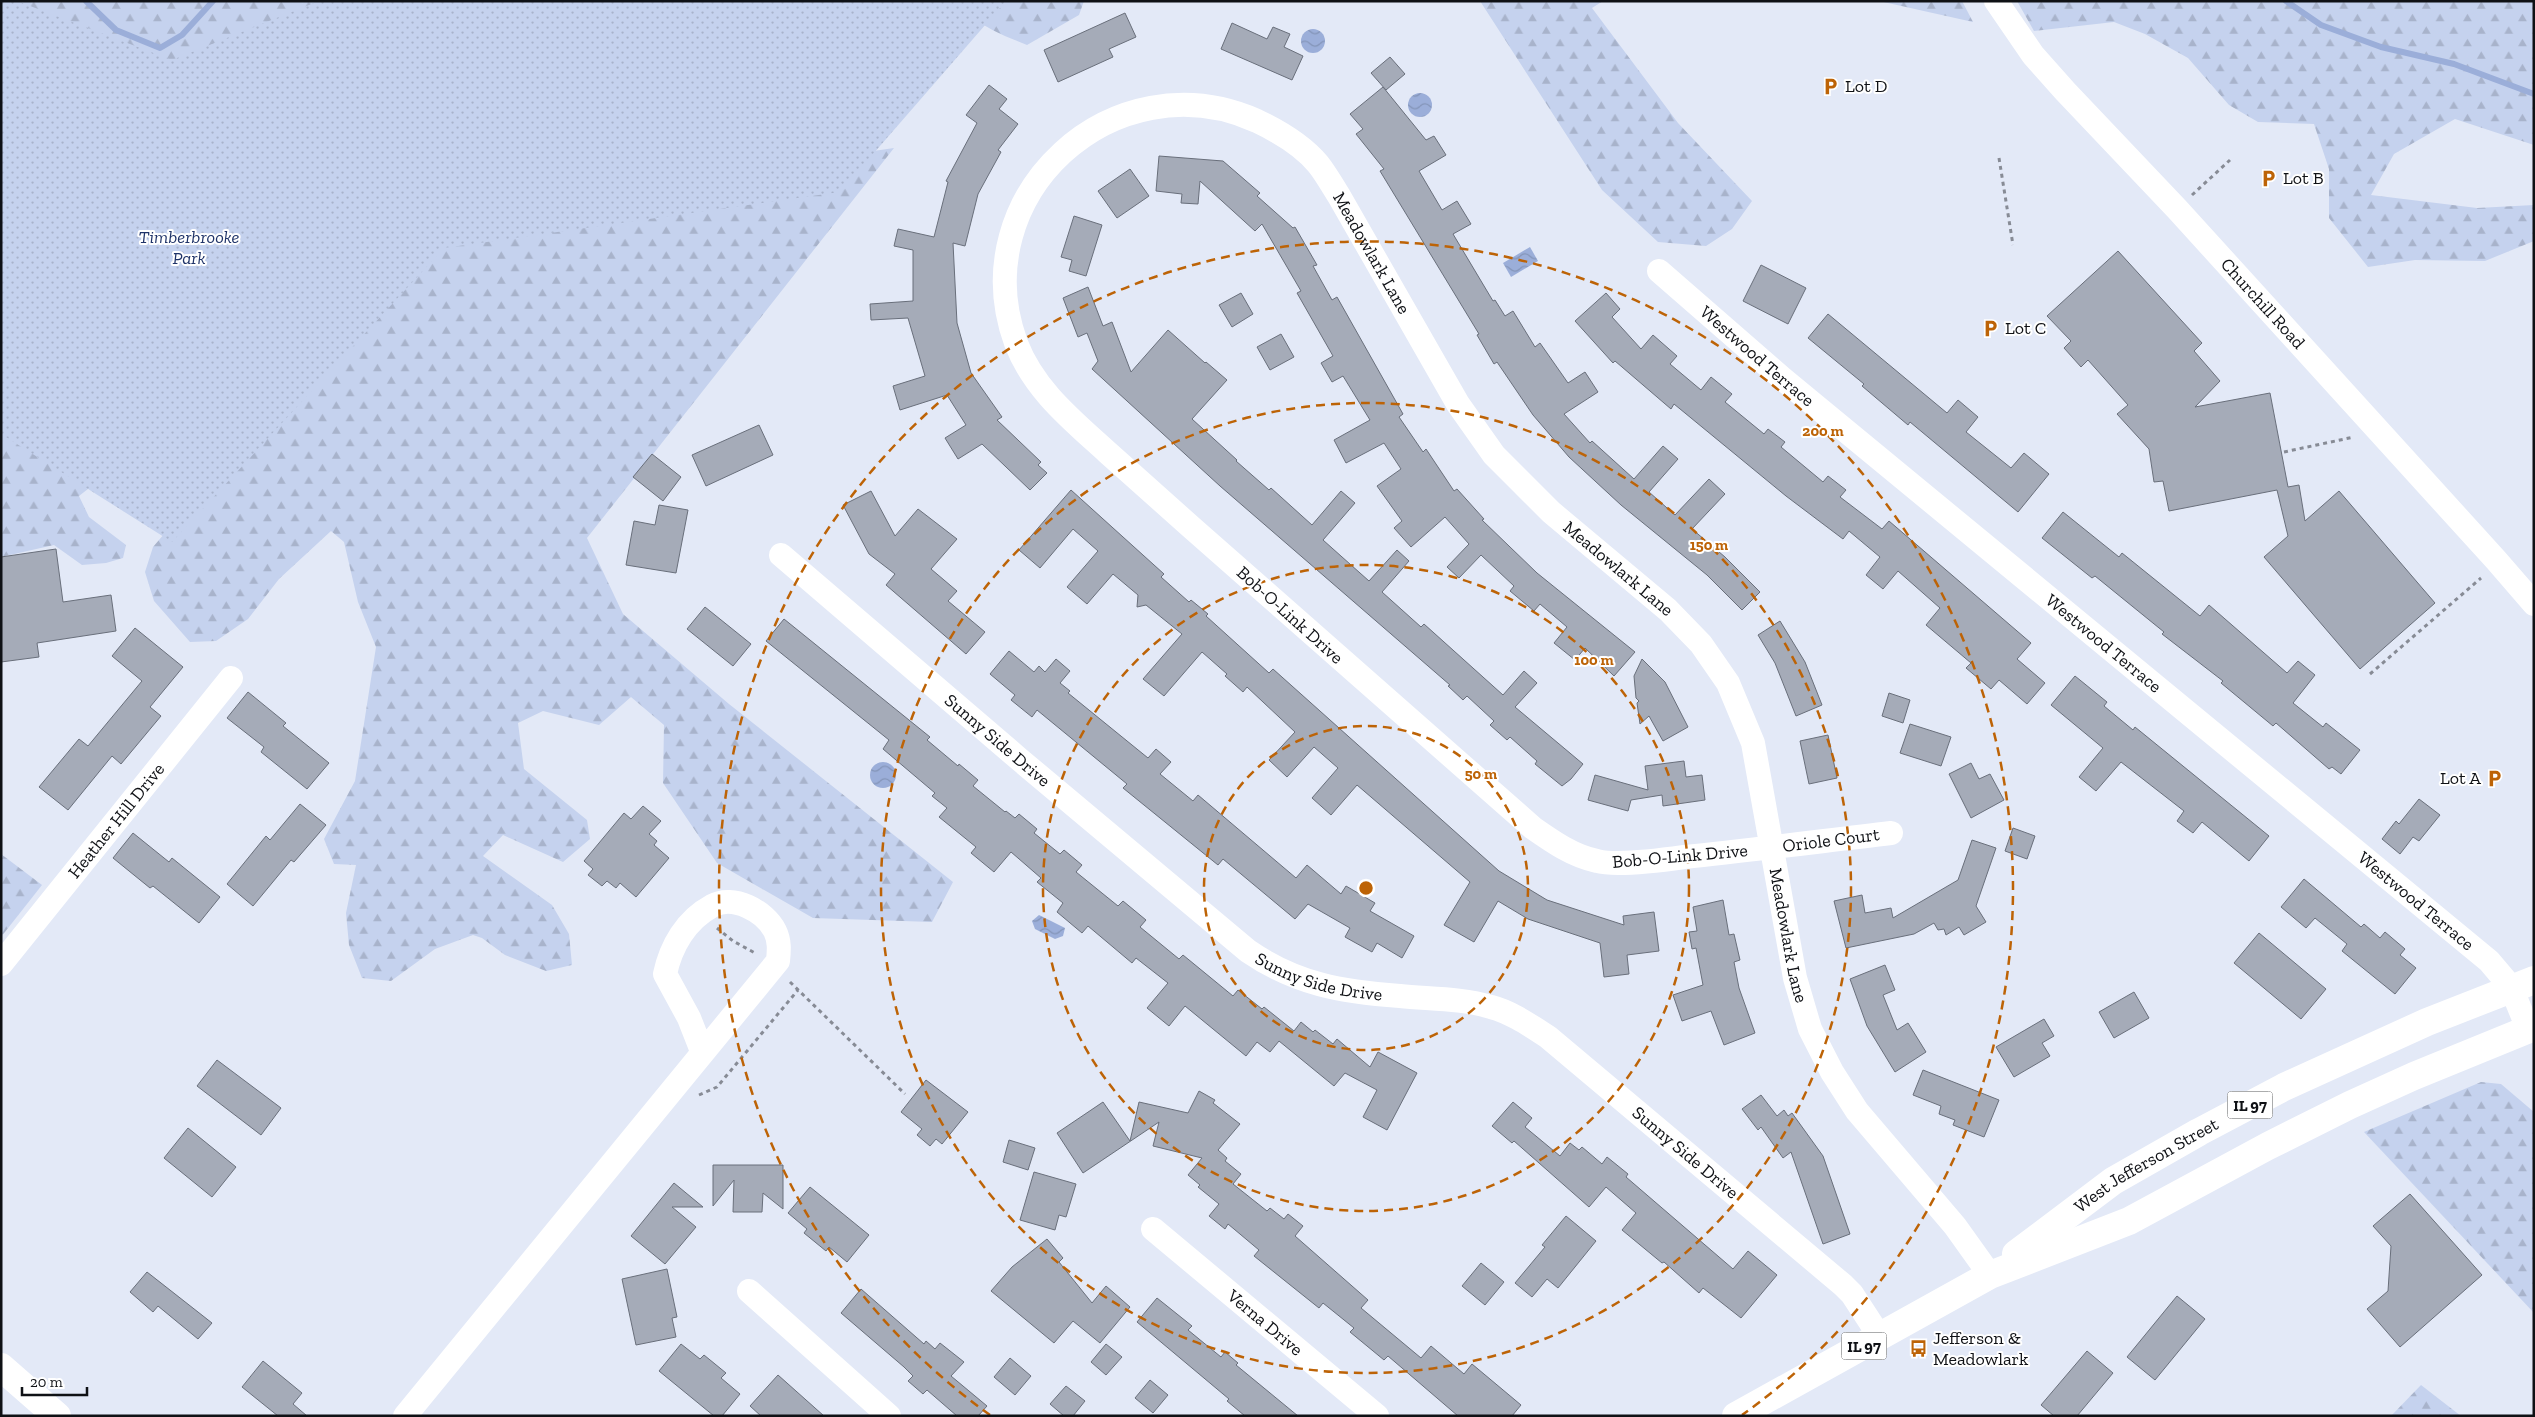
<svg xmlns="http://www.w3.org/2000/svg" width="2535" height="1417" viewBox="0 0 2535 1417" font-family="'Zilla Slab',serif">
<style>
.forest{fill:url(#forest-firs)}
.park{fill:url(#park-dots)}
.water{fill:url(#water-waves)}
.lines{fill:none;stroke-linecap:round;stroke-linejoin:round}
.stream{stroke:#9baed9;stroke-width:6}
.building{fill:#a5abb8;stroke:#696f7b}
.path{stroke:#878b95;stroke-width:3;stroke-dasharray:4 4;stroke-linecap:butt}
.minor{stroke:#fff;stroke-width:24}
.major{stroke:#fff;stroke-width:28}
.ring{fill:none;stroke:#bd6306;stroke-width:2.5;stroke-dasharray:9 6}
.labels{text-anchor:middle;stroke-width:4;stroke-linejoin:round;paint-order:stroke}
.shield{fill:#fff;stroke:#57585b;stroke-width:1}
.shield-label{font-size:16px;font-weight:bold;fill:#0f1115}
.poi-label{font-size:18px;fill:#0f1115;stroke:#fff;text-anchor:start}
.park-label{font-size:18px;font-style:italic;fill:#1f3368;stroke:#fff}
.street-label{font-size:18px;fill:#0f1115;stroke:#fff}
.centre{fill:#bd6306;stroke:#fff;stroke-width:2.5}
.ring-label{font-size:15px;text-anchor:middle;font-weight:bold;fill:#bd6306;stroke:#fff;stroke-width:4;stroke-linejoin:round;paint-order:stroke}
</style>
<defs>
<pattern id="forest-firs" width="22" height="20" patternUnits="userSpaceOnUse" patternTransform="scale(1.25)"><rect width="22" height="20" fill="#c5d2ee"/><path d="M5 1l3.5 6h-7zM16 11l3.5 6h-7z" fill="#a8b3cb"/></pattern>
<pattern id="park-dots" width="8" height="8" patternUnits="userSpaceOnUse" patternTransform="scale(1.25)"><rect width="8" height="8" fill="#c5d2ee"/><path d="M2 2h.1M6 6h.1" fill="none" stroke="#a8b3cb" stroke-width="1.8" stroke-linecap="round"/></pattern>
<pattern id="water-waves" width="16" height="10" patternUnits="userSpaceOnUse" patternTransform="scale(1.25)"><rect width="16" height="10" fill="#9baed9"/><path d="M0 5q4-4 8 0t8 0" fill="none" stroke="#8495b9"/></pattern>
</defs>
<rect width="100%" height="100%" fill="#e3e9f7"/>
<g class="forest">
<path d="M1,1H437L163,78Z"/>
<path d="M957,1H1084L1079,15L1027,45C1000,34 975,25 957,1Z"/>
<path d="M1480,1H1603L1592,8L1678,123L1752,201L1732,229L1706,246L1658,242L1602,190Z"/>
<path d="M1879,1H1962L1973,22Z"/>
<path d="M2017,1H2534V145L2455,119L2394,154L2371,195L2477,208L2534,205V241L2485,261L2415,260L2368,267L2329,218V169L2314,124L2258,122L2229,105L2188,58L2145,34L2114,22L2034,31Z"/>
<path d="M894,148L587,538L623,614L729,704L953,882L932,922L813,918L717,863L663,783L664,725L631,697L599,725L543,711L518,723L524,769L587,820L590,839L563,862L503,835L483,856L552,905L569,934L572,965L546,971L505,955L482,938L473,935L435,949L391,981L362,978L349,945L346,913L356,865L334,864L324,839L355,781L376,647L358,602L344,542L331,531L279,579L248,619L216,641L190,642L154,601L145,572L153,547L195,498L429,245L722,173Z"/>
<path d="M1,374L102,478L79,496L89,517L126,545L123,558L106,563L82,565L54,545L1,557Z"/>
<path d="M1,854L42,885L1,937Z"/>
<path d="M2481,1082L2501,1084L2534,1112V1313L2364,1132Z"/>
<path d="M2421,1385L2461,1416H2391Z"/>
</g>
<path class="park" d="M1,1H17L172,60L319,1H1006L840,192L444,248L172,542L1,434Z"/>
<g class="water">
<circle cx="1313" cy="41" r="12"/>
<circle cx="1420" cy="105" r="12"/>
<path d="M1530,247L1538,261L1511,277L1503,263Z"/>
<circle cx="883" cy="775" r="13"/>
<path d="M1039,915L1065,928L1063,936L1055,939L1035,929L1032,921Z"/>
</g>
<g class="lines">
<g class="stream">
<path d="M86,1L116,30L160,48L182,35L213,1"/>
<path d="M2286,1L2321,25L2381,47L2454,64L2534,94"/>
</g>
</g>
<g class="building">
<path d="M1125,13L1136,37L1109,49L1113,57L1058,82L1044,50Z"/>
<path d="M1232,23L1267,39L1273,27L1290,34L1284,47L1303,56L1292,80L1221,49Z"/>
<path d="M1390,57L1405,74L1386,90L1371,73Z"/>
<path d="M989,85L1007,99L999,109L1018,124L998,150L1001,152L978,194L965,246L953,243L957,323L971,373L1002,417L997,420L1041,462L1038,465L1047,473L1030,490L982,444L958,459L945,438L966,425L947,395L900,410L893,386L925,376L908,318L871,320L870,304L913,301V250L894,246L898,229L934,237L948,182L946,181L977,123L966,115Z"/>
<path d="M1383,87L1426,140L1434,136L1446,155L1419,171L1442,210L1457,201L1471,224L1453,234L1493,301L1495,300L1505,316L1513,311L1535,347L1540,343L1568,383L1585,372L1598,392L1564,414L1590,443L1592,441L1634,479L1663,446L1678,459L1649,492L1675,515L1709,479L1725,494L1692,529L1725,557L1760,592L1742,610L1707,575L1621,505L1569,457L1533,415L1497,362L1494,364L1477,335L1479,334L1380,171L1384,169L1356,134L1363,129L1350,114Z"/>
<path d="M1159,156L1223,161L1260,193L1257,196L1293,228L1295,227L1317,265L1313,266L1332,300L1337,297L1403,414L1399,417L1423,452L1426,449L1454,491L1457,489L1484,519L1482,520L1537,573L1635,652L1614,676L1585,648L1575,660L1554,643L1567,627L1540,604L1534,611L1510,591L1514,586L1481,555L1459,578L1447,567L1469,544L1445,517L1411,547L1394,528L1402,521L1377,486L1401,469L1384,443L1346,463L1334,440L1370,420L1343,376L1332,382L1321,363L1333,356L1297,293L1301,291L1262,224L1255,231L1200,181L1198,204L1181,203L1182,194L1156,191Z"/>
<path d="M1130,169L1149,196L1117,218L1098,191Z"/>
<path d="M1074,216L1102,225L1086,276L1069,271L1072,260L1061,257Z"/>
<path d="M2118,251L2202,343L2194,351L2220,381L2195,407L2270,393L2288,487L2299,485L2305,521L2339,491L2435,603L2360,669L2264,557L2288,536L2277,490L2169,511L2163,481L2154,482L2149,449L2117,414L2128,405L2088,360L2081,367L2064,348L2071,341L2047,316Z"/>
<path d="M1761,265L1806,288L1788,324L1743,301Z"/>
<path d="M1088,287L1103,326L1112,322L1131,372L1168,330L1205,363L1206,362L1227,380L1192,419L1237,460L1236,461L1269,490L1271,488L1312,525L1341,491L1355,503L1323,540L1369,581L1397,550L1409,561L1382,592L1421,627L1424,624L1503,695L1524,671L1537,683L1515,707L1583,764L1571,779L1562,786L1535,764L1537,761L1510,737L1507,740L1490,725L1494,721L1467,696L1463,700L1448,686L1450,685L1220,486L1092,369L1098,361L1087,333L1078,337L1063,298Z"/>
<path d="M1241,293L1253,314L1232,327L1219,305Z"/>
<path d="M1606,293L1620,309L1612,317L1641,349L1653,335L1677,356L1670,364L1701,390L1711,377L1732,394L1725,402L1764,434L1768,429L1785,442L1781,447L1823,482L1828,476L1846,490L1840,497L1882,529L1889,521L2031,643L2017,659L2045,683L2027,704L1999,680L1991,689L1966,668L1971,663L1926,625L1940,608L1898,571L1883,589L1866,575L1880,557L1849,531L1843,539L1786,496L1674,404L1671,409L1615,361L1613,363L1575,321Z"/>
<path d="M1828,314L1947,413L1958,400L1978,417L1966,432L2011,468L2024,453L2049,474L2018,512L1910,422L1908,425L1862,386L1864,384L1808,338Z"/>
<path d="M1281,334L1294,357L1270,370L1257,347Z"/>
<path d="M759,425L773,455L706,486L692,455Z"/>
<path d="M652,454L681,477L663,501L633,477Z"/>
<path d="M1071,490L1164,574L1161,577L1189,602L1191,600L1208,614L1206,616L1269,673L1273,669L1499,871L1547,900L1624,925L1623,916L1654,912L1659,951L1627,955L1629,974L1604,977L1600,943L1528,919L1498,901L1474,942L1444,925L1470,882L1357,785L1331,815L1312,798L1338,768L1314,747L1287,777L1269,760L1295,732L1247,687L1243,692L1225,676L1227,674L1202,652L1164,696L1143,679L1182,634L1146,605L1137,607L1138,595L1113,574L1087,604L1067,587L1098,551L1073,529L1040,568L1019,550Z"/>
<path d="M871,491L895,536L918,509L957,539L931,569L957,591L948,601L985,632L966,654L886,585L895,574L869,554L843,505Z"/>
<path d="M659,505L688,510L676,573L626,565L634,521L655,525Z"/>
<path d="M2063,512L2119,557L2122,553L2200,616L2209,605L2287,673L2298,661L2315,675L2293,703L2323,727L2326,723L2360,750L2341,774L2332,767L2329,769L2276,723L2273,726L2221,683L2223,681L2162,634L2164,632L2095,576L2092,578L2042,538Z"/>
<path d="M56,549L63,602L111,595L116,631L37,643L39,657L1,662V557Z"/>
<path d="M705,607L751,644L733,666L687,629Z"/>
<path d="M784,619L930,737L927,740L958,766L959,764L978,780L973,786L1005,812L1006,811L1015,818L1019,814L1037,829L1034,833L1060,854L1064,850L1082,865L1076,872L1118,906L1123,901L1146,920L1140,927L1179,959L1183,955L1233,996L1238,990L1262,1009L1264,1007L1294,1031L1301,1022L1313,1032L1315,1030L1333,1044L1337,1039L1370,1067L1378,1052L1417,1073L1387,1130L1363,1117L1377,1090L1345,1073L1334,1086L1279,1041L1270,1052L1257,1042L1246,1056L1185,1006L1169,1026L1147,1008L1168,983L1136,958L1132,963L1088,926L1082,933L1057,912L1063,903L1037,882L1041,878L1011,852L994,872L971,853L976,847L939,817L947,808L932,796L935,793L883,749L889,740L766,641Z"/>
<path d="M1780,621L1805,662L1822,705L1796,716L1775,663L1758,635Z"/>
<path d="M135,628L183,667L150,707L161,716L121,764L112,756L68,810L39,787L79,739L88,746L142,681L112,656Z"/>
<path d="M1009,651L1034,672L1039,666L1045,672L1056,659L1070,671L1060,683L1070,691L1068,693L1148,758L1156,749L1171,762L1160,774L1193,801L1198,795L1296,878L1307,865L1341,894L1346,886L1375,903L1370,911L1414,936L1402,958L1377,943L1372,952L1345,937L1350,928L1308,904L1295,919L1223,859L1218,865L1123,788L1127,784L1037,710L1032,717L1011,700L1015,695L990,674Z"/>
<path d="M1642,659L1665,682L1688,727L1663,741L1649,716L1640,724L1637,703L1639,701L1636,698L1634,676Z"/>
<path d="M2075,676L2107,702L2104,706L2133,730L2135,727L2269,836L2249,861L2202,822L2193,833L2177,821L2184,811L2121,762L2096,791L2079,777L2103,748L2051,705Z"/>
<path d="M248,692L286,723L283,726L329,763L307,789L261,752L264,747L227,718Z"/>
<path d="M1889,693L1910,700L1903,723L1882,716Z"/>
<path d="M1910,724L1951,737L1941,766L1900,753Z"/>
<path d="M1828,735L1837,778L1809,784L1800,741Z"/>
<path d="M1684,761L1686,777L1702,775L1705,800L1663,806L1662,795L1631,800L1628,811L1588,800L1595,775L1648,790L1645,766Z"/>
<path d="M1971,763L1979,779L1990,774L2004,800L1971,818L1949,774Z"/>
<path d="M2419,799L2440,815L2419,841L2413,837L2400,854L2382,839L2396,821L2399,824Z"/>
<path d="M300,804L326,825L294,862L291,860L253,906L227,884L266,836L270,840Z"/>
<path d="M643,806L661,821L649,834L657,841L654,845L669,858L636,897L620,883L616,888L607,881L602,886L588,875L593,869L584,861L624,813L631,819Z"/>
<path d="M2013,828L2035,836L2027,859L2005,851Z"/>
<path d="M133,833L169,862L172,858L220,897L199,923L153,886L150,888L113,858Z"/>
<path d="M1972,840L1996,848L1976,906L1986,922L1964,935L1959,927L1946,935L1944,929L1938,930L1934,923L1914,934L1846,948L1834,901L1862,895L1865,913L1891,908L1893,918L1958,880Z"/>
<path d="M2304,879L2361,927L2364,924L2380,938L2385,932L2405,949L2400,955L2416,968L2395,994L2342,951L2347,944L2315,918L2306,928L2281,907Z"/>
<path d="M1723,900L1729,935L1734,934L1740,960L1734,962L1739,988L1755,1033L1724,1045L1711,1011L1682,1021L1673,995L1703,985L1696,948L1692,949L1689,932L1697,931L1693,907Z"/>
<path d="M2259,933L2326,989L2301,1019L2234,963Z"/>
<path d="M1885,965L1895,990L1883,995L1897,1030L1908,1023L1926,1052L1895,1072L1867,1026L1850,979Z"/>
<path d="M2134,992L2149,1018L2114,1038L2099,1012Z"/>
<path d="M2044,1019L2054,1036L2042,1043L2050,1056L2014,1077L1996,1047Z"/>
<path d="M217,1060L281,1108L261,1135L197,1086Z"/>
<path d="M1923,1070L1999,1100L1984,1137L1953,1125L1955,1120L1939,1114L1941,1106L1913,1095Z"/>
<path d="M926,1080L968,1112L942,1144L936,1139L930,1146L917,1135L922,1129L901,1112Z"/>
<path d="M1199,1091L1215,1100L1213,1103L1240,1124L1218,1150L1227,1158L1225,1161L1241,1174L1233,1184L1267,1211L1270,1208L1284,1219L1288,1214L1303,1226L1295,1236L1368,1300L1361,1308L1421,1358L1431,1346L1464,1374L1472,1364L1521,1405L1512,1416H1458L1388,1356L1384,1360L1350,1332L1354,1328L1323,1303L1319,1308L1254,1256L1259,1250L1228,1224L1225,1229L1209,1216L1219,1204L1198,1187L1200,1185L1188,1175L1202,1158L1153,1146L1159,1122L1083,1173L1057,1133L1103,1102L1130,1141L1139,1102L1188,1113Z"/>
<path d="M1761,1095L1777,1116L1784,1110L1788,1116L1792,1113L1823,1156L1850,1234L1823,1244L1791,1152L1783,1158L1761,1127L1758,1130L1742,1109Z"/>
<path d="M1513,1102L1532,1118L1525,1127L1560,1156L1570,1143L1579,1150L1582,1147L1602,1164L1607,1157L1628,1174L1626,1177L1733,1269L1748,1251L1777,1275L1741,1318L1703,1288L1699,1293L1664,1262L1662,1263L1622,1230L1636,1213L1606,1187L1589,1207L1514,1141L1512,1143L1492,1126Z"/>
<path d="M188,1128L236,1167L212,1197L164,1158Z"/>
<path d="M1009,1140L1035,1148L1028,1170L1003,1162Z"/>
<path d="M713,1165H783V1209L763,1193L762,1212H733L734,1180L713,1206Z"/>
<path d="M1034,1172L1076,1184L1066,1217L1059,1215L1055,1230L1020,1220Z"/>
<path d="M674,1183L703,1207H672L696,1227L665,1264L631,1236Z"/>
<path d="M810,1187L869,1235L847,1262L829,1247L826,1251L804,1233L807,1229L788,1213Z"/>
<path d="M2410,1194L2482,1275L2400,1347L2367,1309L2388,1291L2391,1246L2373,1226Z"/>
<path d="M1566,1216L1596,1241L1558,1288L1547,1279L1532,1297L1515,1283L1545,1247L1542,1245Z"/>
<path d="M1047,1239L1063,1258L1059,1262L1092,1303L1106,1286L1130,1307L1100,1343L1073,1321L1054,1343L991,1291L1012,1267Z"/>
<path d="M1481,1263L1504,1282L1485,1305L1462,1286Z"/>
<path d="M667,1269L677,1317L672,1318L676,1337L636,1345L622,1279Z"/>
<path d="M147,1272L212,1323L198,1339L158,1306L153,1312L130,1292Z"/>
<path d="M861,1289L924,1344L926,1341L935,1349L940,1343L964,1362L951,1376L987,1406L978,1416H957L927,1390L923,1394L908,1381L913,1376L904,1367L841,1313Z"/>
<path d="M2177,1296L2205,1319L2155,1380L2127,1357Z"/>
<path d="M1157,1298L1192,1326L1188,1330L1221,1357L1225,1352L1238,1363L1236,1365L1298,1416H1245L1227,1401L1229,1399L1137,1322Z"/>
<path d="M681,1344L700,1359L704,1355L726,1373L721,1378L740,1394L722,1416H714L659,1371Z"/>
<path d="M1106,1344L1122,1357L1106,1375L1091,1362Z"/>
<path d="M2087,1351L2113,1373L2077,1416H2054L2041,1405Z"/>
<path d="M1010,1358L1031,1376L1015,1395L994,1377Z"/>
<path d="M263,1361L302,1393L293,1404L307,1416H278L242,1387Z"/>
<path d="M778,1375L824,1416H761L750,1406Z"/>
<path d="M1150,1380L1168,1395L1153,1413L1135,1398Z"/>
<path d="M1066,1386L1085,1401L1073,1416H1064L1050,1404Z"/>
</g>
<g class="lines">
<g class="path">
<path d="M1999,158L2013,245"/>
<path d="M2192,195L2230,160"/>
<path d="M2284,452L2354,437"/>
<path d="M2370,674L2481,578"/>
<path d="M717,928L733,941L755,953"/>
<path d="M790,982L905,1094"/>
<path d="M699,1095L717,1087L798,990"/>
</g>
<g class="minor">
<path id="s1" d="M1996,1L2033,55L2065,91L2177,209L2496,560L2534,604"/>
<path id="s2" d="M1659,271L1783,379L2489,961L2511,987L2528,1029"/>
<path id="s3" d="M781,555L1019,759L1248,951C1296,984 1342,992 1400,996C1430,999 1461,998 1491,1007C1511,1012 1531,1026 1548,1037L1843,1285L1852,1294L1880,1337"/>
<path id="s4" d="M1891,833C1822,841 1753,850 1684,857C1663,860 1616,866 1597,861C1573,856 1553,842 1533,828C1419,728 1305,628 1191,527C1163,502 1135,477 1107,452C1072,420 1034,390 1016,343C962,195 1114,57 1257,121C1278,131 1303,146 1318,164C1326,174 1332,185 1339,196L1458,404L1494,455L1551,512L1668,610L1701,644L1728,683L1753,743L1795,978L1810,1029L1832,1072L1857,1111L1955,1226L1990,1275"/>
<path id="s5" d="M1,964L231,678"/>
<path id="s6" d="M1153,1229L1377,1416"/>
<path d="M749,1291L889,1416"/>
<path d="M405,1416L778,961C779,951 780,941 775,931C765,911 733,894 712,906C686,920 671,946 665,974L689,1018L702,1051"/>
</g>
<g class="major">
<path id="s7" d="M2016,1254L2113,1181L2199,1132L2284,1087L2427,1022L2534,980"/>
<path d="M1,1367L57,1416"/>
<path d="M1736,1416L1990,1275L2129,1221L2268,1146L2350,1105L2414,1076L2534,1027"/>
</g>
</g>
<g class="ring">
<circle cx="1366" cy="888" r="162"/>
<circle cx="1366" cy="888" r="323"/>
<circle cx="1366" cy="888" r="485"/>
<path d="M990 1415A647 647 0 1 1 1742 1415"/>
</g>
<defs>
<symbol id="parking-bare" viewBox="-9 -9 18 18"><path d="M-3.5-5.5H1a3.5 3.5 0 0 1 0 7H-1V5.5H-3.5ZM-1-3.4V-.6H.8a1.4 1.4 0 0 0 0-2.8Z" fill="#bd6306" stroke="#fff" stroke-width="2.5" paint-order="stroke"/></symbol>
<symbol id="bus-bare" viewBox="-9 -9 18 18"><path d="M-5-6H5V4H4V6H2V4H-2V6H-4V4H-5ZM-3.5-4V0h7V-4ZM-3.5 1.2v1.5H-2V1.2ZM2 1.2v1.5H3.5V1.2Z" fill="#bd6306" stroke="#fff" stroke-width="2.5" paint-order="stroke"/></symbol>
</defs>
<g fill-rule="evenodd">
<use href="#parking-bare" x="1818" y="74" width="25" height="25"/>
<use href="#parking-bare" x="2256" y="166" width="25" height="25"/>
<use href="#parking-bare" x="1978" y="316" width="25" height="25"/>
<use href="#parking-bare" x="2482" y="766" width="25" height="25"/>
<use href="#bus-bare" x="1906" y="1336" width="25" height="25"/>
</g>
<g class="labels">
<g class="shield">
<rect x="2227.5" y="1091.5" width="45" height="27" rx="4"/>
<rect x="1841.5" y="1332.5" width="45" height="27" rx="4"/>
</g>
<g class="shield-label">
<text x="2250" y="1111">IL 97</text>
<text x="1864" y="1352">IL 97</text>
</g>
<g class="poi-label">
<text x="1845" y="92">Lot D</text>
<text x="2283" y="184">Lot B</text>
<text x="2005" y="334">Lot C</text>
<text x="2481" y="784" text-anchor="end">Lot A</text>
<text x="1933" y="1344">Jefferson &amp;<tspan x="1933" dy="21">Meadowlark</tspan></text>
</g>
<g class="park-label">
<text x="189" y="243">Timberbrooke<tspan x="189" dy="21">Park</tspan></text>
</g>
<g class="street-label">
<text dy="6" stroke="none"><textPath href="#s4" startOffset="1676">Meadowlark Lane</textPath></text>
<text dy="6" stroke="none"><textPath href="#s1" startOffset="404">Churchill Road</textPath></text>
<text dy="6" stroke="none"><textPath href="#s2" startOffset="130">Westwood Terrace</textPath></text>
<text dy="6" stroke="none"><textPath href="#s4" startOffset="2081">Meadowlark Lane</textPath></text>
<text transform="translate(1290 615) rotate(42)" y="6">Bob-O-Link Drive</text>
<text dy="6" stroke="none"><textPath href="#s2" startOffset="580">Westwood Terrace</textPath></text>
<text dy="6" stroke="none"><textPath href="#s3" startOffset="285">Sunny Side Drive</textPath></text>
<text dy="6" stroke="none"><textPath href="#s5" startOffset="184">Heather Hill Drive</textPath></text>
<text transform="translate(1831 840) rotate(-7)" y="6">Oriole Court</text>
<text transform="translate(1680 856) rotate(-5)" y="6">Bob-O-Link Drive</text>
<text dy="6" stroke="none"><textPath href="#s2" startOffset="985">Westwood Terrace</textPath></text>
<text dy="6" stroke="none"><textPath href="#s4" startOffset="2501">Meadowlark Lane</textPath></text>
<text dy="6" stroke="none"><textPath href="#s3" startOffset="689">Sunny Side Drive</textPath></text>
<text dy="6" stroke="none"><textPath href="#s3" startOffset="1109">Sunny Side Drive</textPath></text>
<text dy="6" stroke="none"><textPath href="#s7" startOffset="158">West Jefferson Street</textPath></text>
<text dy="6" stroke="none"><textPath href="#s6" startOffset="146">Verna Drive</textPath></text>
</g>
</g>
<circle cx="1366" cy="888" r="8" class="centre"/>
<g class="ring-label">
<text x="1823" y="436">200 m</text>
<text x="1709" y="550">150 m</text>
<text x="1594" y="665">100 m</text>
<text x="1481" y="779">50 m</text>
</g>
<rect width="2535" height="1417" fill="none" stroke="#0f1115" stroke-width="5"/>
<path d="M22 1387v8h65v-8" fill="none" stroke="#0f1115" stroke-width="2.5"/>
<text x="30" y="1387" font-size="15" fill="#0f1115" stroke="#ffffff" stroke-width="4" paint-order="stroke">20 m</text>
</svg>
